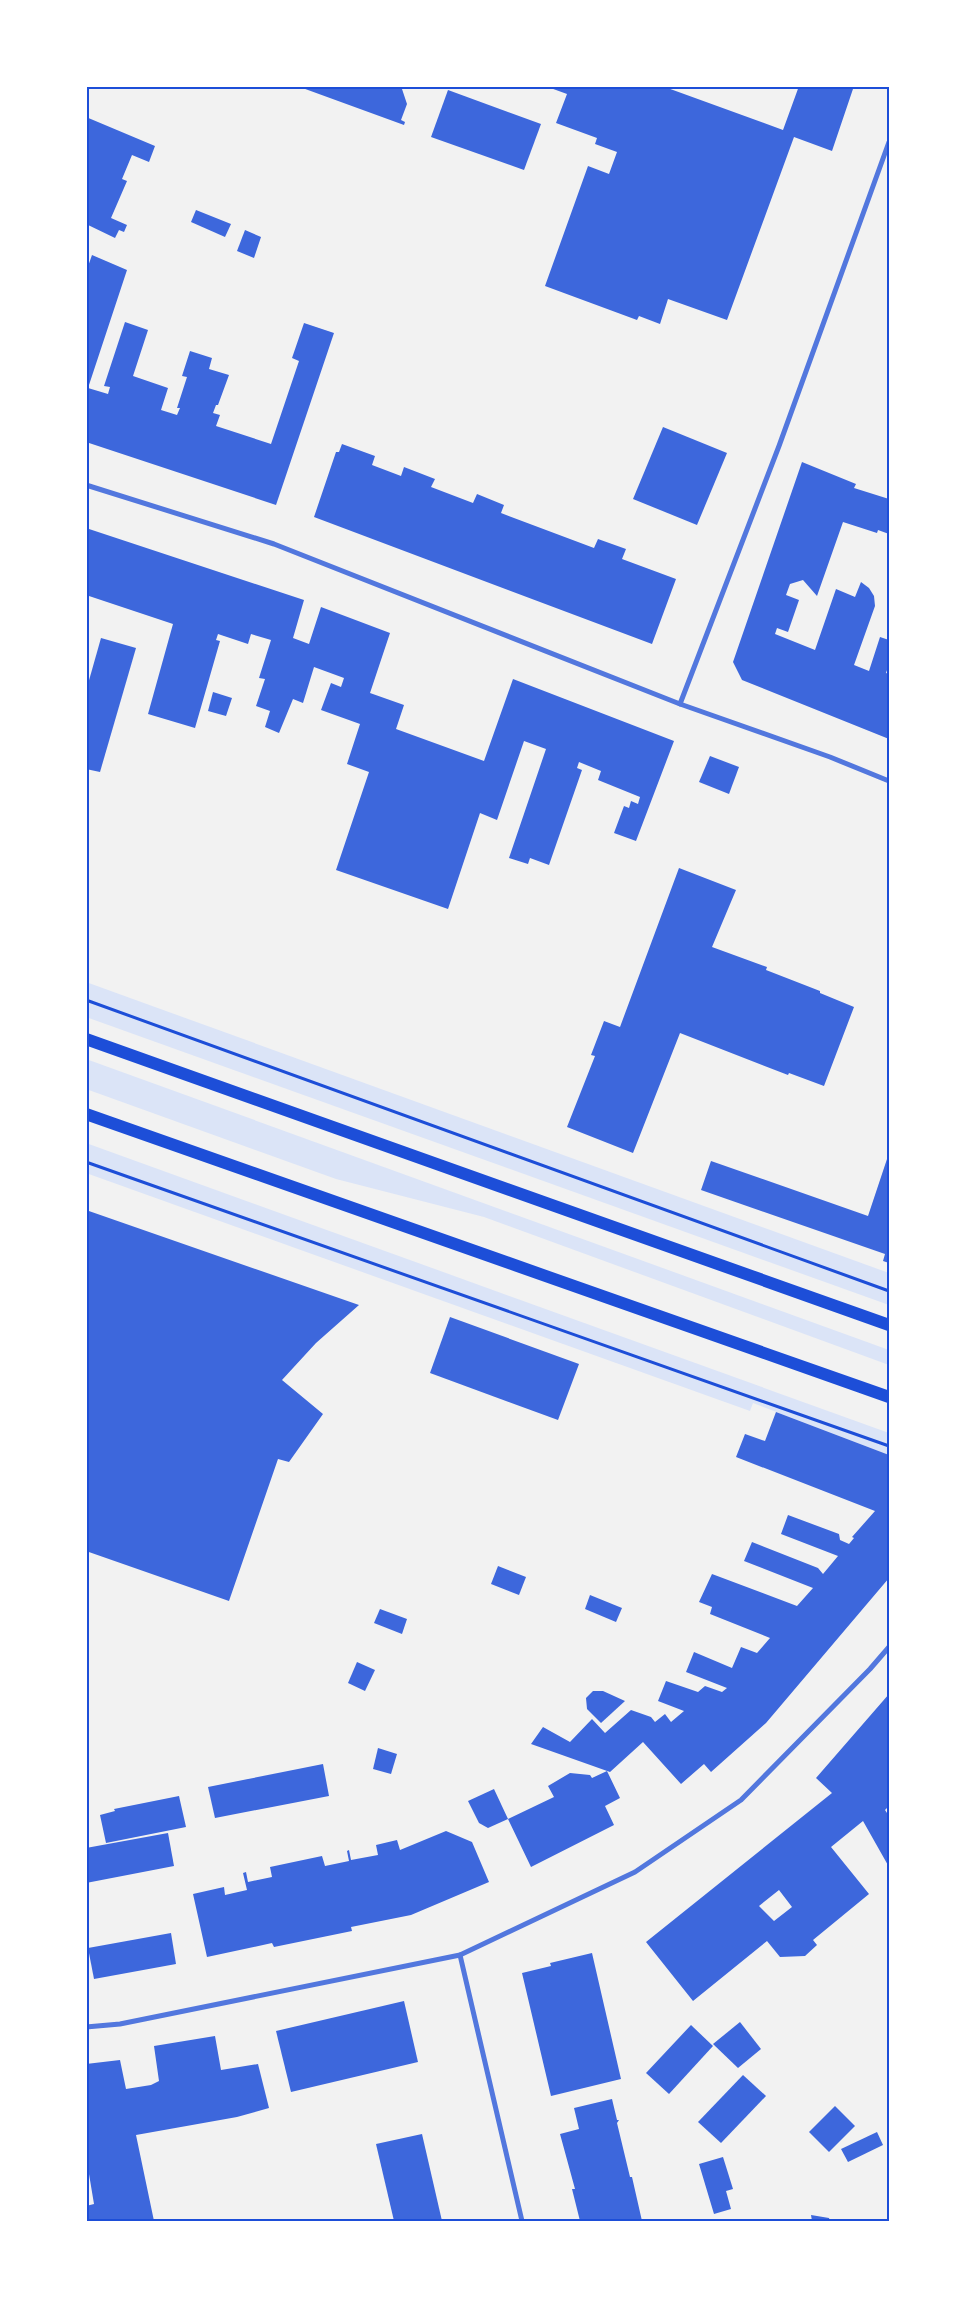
<svg xmlns="http://www.w3.org/2000/svg" width="975" height="2307" viewBox="0 0 975 2307" font-family="Helvetica,sans-serif">
<style>
.green{fill:#dbe4f7}
.building{fill:#3d67dc;fill-rule:evenodd}
.lines{fill:none;stroke-linecap:round;stroke-linejoin:round}
.path{stroke:#1d4ed8;stroke-width:3}
.minor{stroke:#5277de;stroke-width:5}
.primary{stroke:#1d4ed8;stroke-width:12}
.neatline{fill:none;stroke:#1d4ed8;stroke-width:2}
</style>
<rect width="100%" height="100%" fill="#f2f2f2"/>
<g class="green">
<path d="M86,982L889,1273V1305L86,1017Z"/>
<path d="M86,1059L889,1350V1365L484,1217L336,1179L86,1089Z"/>
<path d="M86,1143L889,1433V1455L753,1403L750,1411L86,1173Z"/>
</g>
<g class="building">
<path d="M297,86H401L407,104L401,120L405,122L404,125Z"/>
<path d="M545,86H662L783,130L799,86H854L832,151L794,137L727,320L668,299L660,324L639,316L637,320L545,286L588,166L609,174L617,152L595,144L597,138L556,123L567,94Z"/>
<path d="M448,90L541,124L524,170L431,137Z"/>
<path d="M86,117L155,146L149,162L132,155L122,179L127,181L111,218L127,225L124,232L119,230L115,238L86,224Z"/>
<path d="M196,210L231,224L225,237L191,222Z"/>
<path d="M245,230L261,237L254,258L237,251Z"/>
<path d="M92,255L127,270L88,388L108,394L110,387L104,386L125,322L148,330L133,376L168,388L161,410L177,415L180,408H177L187,377L182,376L190,351L212,358L209,369L229,375L218,405H216L213,413L220,415L216,426L271,444L299,361L292,358L304,323L334,333L276,505L86,442V272Z"/>
<path d="M663,427L727,453L697,525L633,499Z"/>
<path d="M342,444L375,456L372,465L401,476L404,467L435,479L431,487L473,503L477,494L504,505L501,513L594,548L598,539L626,549L622,559L676,579L652,644L314,517L336,452H339Z"/>
<path d="M802,462L856,484L854,488L889,499V534L878,530L877,533L843,522L817,596L803,580L790,584L786,595L799,600L788,632L777,628L775,634L815,650L836,589L855,597L861,582L869,588L874,596L875,606L854,665L869,671L880,637L889,640V664L886,673L889,674V739L742,680L733,662Z"/>
<path d="M86,528L304,600L293,638L309,644L321,607L390,633L370,693L404,705L396,729L484,761L513,679L674,741L636,841L614,833L624,806L629,808L631,801L638,804L640,797L598,780L601,771L579,762L577,768L582,770L549,865L530,858L528,864L509,858L546,749L524,741L497,820L480,813L448,909L336,870L369,772L347,764L360,724L321,710L331,683L341,687L344,678L314,667L303,703L293,699L279,733L265,727L270,711L256,706L265,679L259,678L271,640L251,634L248,644L218,634L216,640L220,641L195,728L148,714L173,624L86,595Z"/>
<path d="M101,638L136,648L100,772L86,769V691Z"/>
<path d="M213,692L232,698L226,716L208,711Z"/>
<path d="M710,756L739,767L729,794L699,782Z"/>
<path d="M679,868L736,890L712,947L767,967L766,970L820,991V993L854,1007L824,1086L789,1073L788,1075L680,1033L633,1153L567,1127L595,1056L591,1055L604,1021L620,1027Z"/>
<path d="M888,1156L889,1263L883,1261L885,1254L701,1190L711,1161L868,1216Z"/>
<path d="M86,1210L359,1305L316,1343L282,1380L323,1414L289,1462L278,1459L229,1601L86,1551Z"/>
<path d="M450,1317L579,1364L558,1420L430,1373Z"/>
<path d="M776,1412L889,1455V1578L766,1723L711,1772L704,1764L681,1784L643,1742L610,1772L531,1744L543,1727L570,1742L592,1719L605,1733L631,1710L651,1717L655,1722L665,1714L671,1722L684,1711L658,1701L666,1681L698,1692L705,1686L722,1692L727,1688L686,1672L694,1652L732,1668L741,1647L757,1653L770,1638L710,1614L712,1607L699,1602L712,1574L797,1606L813,1588L744,1561L752,1542L818,1568L823,1574L838,1556L781,1534L788,1515L839,1534L840,1540L849,1544L854,1538L852,1537L875,1511L736,1457L745,1434L765,1441Z"/>
<path d="M498,1566L526,1577L519,1595L491,1584Z"/>
<path d="M590,1595L622,1608L616,1622L585,1609Z"/>
<path d="M380,1609L407,1619L402,1634L374,1623Z"/>
<path d="M357,1662L375,1670L365,1691L348,1683Z"/>
<path d="M593,1691H603L625,1701L601,1723L587,1709L586,1698Z"/>
<path d="M889,1694V1806L885,1810L889,1816V1867L863,1821L831,1847L869,1894L813,1940L817,1945L805,1956L780,1957L767,1941L693,2001L646,1942L832,1793L816,1778ZM779,1890L792,1907L774,1921L759,1906Z"/>
<path d="M378,1748L397,1754L391,1774L373,1769Z"/>
<path d="M323,1764L329,1796L215,1818L208,1787Z"/>
<path d="M607,1771L620,1798L605,1806L614,1825L531,1867L508,1819L554,1797L548,1786L570,1773L590,1775L592,1778Z"/>
<path d="M494,1789L508,1819L488,1828L479,1823L468,1801Z"/>
<path d="M179,1796L186,1827L106,1843L100,1815L115,1811L114,1809Z"/>
<path d="M446,1831L472,1842L489,1882L411,1915L351,1927L352,1931L274,1947L272,1943L207,1957L193,1894L224,1887L225,1895L247,1890L243,1873L246,1872L248,1882L272,1877L270,1867L322,1856L325,1866L349,1861L347,1851L349,1850L351,1860L378,1855L376,1845L397,1840L400,1850Z"/>
<path d="M168,1833L174,1866L86,1883V1848Z"/>
<path d="M171,1933L176,1964L94,1979L88,1948Z"/>
<path d="M592,1953L621,2079L551,2096L522,1973L551,1966L550,1963Z"/>
<path d="M404,2001L418,2062L291,2092L276,2031Z"/>
<path d="M740,2022L761,2049L738,2068L713,2044Z"/>
<path d="M691,2025L713,2046L669,2094L646,2073Z"/>
<path d="M215,2036L221,2070L258,2064L269,2108L237,2117L136,2135L154,2221H86V2206L94,2204L86,2156V2064L120,2060L126,2089L151,2085L159,2081L154,2046Z"/>
<path d="M743,2075L766,2096L721,2143L698,2122Z"/>
<path d="M612,2099L617,2120H619L617,2123L630,2177H632L642,2221H580L572,2189H575L560,2134L579,2129L574,2108Z"/>
<path d="M835,2106L855,2126L829,2152L809,2132Z"/>
<path d="M877,2132L883,2145L848,2162L841,2149Z"/>
<path d="M422,2134L442,2221H394L376,2144Z"/>
<path d="M723,2157L733,2189L726,2191L731,2209L714,2214L699,2164Z"/>
<path d="M811,2215L829,2218L830,2221H812Z"/>
</g>
<g class="lines">
<g class="path">
<path d="M86,1000L889,1291"/>
<path d="M86,1162L889,1446"/>
</g>
<g class="minor">
<path d="M86,485L274,544L680,704L830,757L889,781"/>
<path d="M680,704L779,446L889,142"/>
<path d="M460,1955L522,2221"/>
<path d="M86,2027L120,2024L460,1955L635,1872L741,1800L870,1669L889,1647"/>
</g>
<g class="primary">
<path d="M86,1039L889,1325"/>
<path d="M86,1114L889,1397"/>
</g>
</g>
<rect width="975" height="2307" fill="none" stroke="#ffffff" stroke-width="175"/>
<rect x="88" y="88" width="800" height="2132" class="neatline"/>
</svg>
